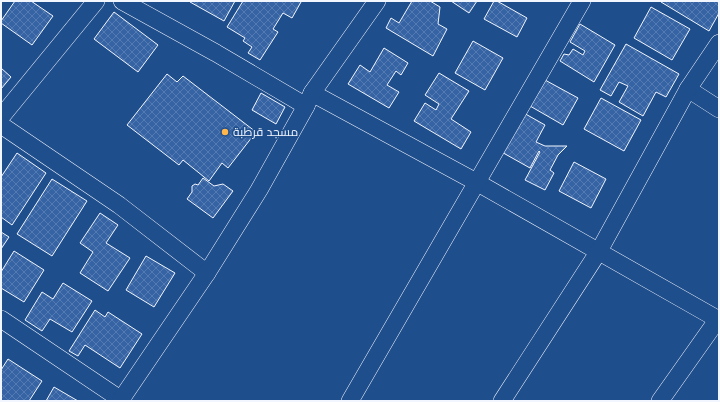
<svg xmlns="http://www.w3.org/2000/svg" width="720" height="402" viewBox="0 0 720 402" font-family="Poppins,Cairo,sans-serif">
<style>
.building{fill:url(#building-cross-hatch);stroke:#f2f6ff}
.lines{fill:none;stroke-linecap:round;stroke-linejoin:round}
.minor-casing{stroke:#f2f6ff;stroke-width:18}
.minor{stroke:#1f4e8c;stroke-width:17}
.poi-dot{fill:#ffb74d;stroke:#1f4e8c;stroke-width:1.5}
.labels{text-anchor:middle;stroke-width:3;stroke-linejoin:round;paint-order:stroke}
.poi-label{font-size:12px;fill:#f2f6ff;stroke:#1f4e8c;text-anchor:start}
</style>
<defs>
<pattern id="building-cross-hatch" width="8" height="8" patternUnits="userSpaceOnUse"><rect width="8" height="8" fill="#3563a3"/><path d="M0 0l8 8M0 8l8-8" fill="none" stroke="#537ab1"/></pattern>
</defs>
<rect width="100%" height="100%" fill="#1f4e8c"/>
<g class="building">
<path d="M15,1H31L53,16L32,45L1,23V21Z"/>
<path d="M191,1H235L224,21L190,2Z"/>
<path d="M243,1H299L301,2L292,18L283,13L273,29L278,32L260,60L248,53L252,47L243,41L245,38L227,27Z"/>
<path d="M412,1H430L440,7L438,24L447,29L433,56L386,28L391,18L399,23Z"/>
<path d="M451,1H477L469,13Z"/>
<path d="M494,1H497L527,18L517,37L484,19Z"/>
<path d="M662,1H719V13L709,31L661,2Z"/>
<path d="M651,7L690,29L672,60L634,38Z"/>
<path d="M114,12L158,45L138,72L94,39Z"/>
<path d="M580,24L615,45L594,82L560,61L564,54L569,55L573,49L583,55L585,51L570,42Z"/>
<path d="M473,41L503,58L485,90L455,73Z"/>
<path d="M626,44L679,74L666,97L656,92L643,116L619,102L628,86L619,82L611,96L600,90Z"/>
<path d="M384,48L408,63L401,75L396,71L387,85L399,92L389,108L348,84L360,65L370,72Z"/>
<path d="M1,68L11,77L1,89Z"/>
<path d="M439,73L469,91L451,119L471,132L461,149L414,121L425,103L436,110L439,104L425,95Z"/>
<path d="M167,74L177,82L183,76L256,132L228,168L222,163L209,181L183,160L179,165L127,125Z"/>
<path d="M545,80L578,98L563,125L530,106Z"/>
<path d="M261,93L285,107L276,124L252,110Z"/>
<path d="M601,98L641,120L624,151L584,129Z"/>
<path d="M522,112L545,125L536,142L545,146H567L558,155L550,170L554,173L545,190L525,180L540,152L539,151L530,168L498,150Z"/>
<path d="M17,153L46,173L12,225L1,217V177Z"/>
<path d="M574,162L606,179L591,208L559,191Z"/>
<path d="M203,178L214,186L223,184L233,191L213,218L187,199L192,192V186L195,184L198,185Z"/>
<path d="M52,179L87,201L52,256L17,234Z"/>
<path d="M100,213L118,225L106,243L130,258L108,291L80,273L93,252L80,243Z"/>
<path d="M1,232L9,237L1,249Z"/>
<path d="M14,251L44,270L24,302L1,288V272Z"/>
<path d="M146,256L175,273L154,307L126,290Z"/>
<path d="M63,283L92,301L72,332L50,319L42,331L25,320L42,292L53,299Z"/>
<path d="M95,310L105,317L108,312L142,334L120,368L85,345L78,356L69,351Z"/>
<path d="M8,359L42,381L29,401H3L1,400V370Z"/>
<path d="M54,387L78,401H46Z"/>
</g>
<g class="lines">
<defs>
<g id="minor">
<path d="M122,1L216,53L306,106"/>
<path d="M688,89L719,109"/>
<path d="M312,93L478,183L719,320"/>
<path d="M1,117L96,1"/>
<path d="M1,125L119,205L207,273"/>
<path d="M1,319L123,401"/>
<path d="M120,401L207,273L259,190L306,106L312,93L377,1"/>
<path d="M350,401L582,1"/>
<path d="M502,401L599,251L688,89L719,43"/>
<path d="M660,401L718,319"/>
</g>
</defs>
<use href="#minor" class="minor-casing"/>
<use href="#minor" class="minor"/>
</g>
<circle class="poi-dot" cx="225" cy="132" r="4"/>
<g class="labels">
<g class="poi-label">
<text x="233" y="136">مسجد قرطبة</text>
</g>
</g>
<rect width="720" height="402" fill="none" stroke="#f2f6ff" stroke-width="4"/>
</svg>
